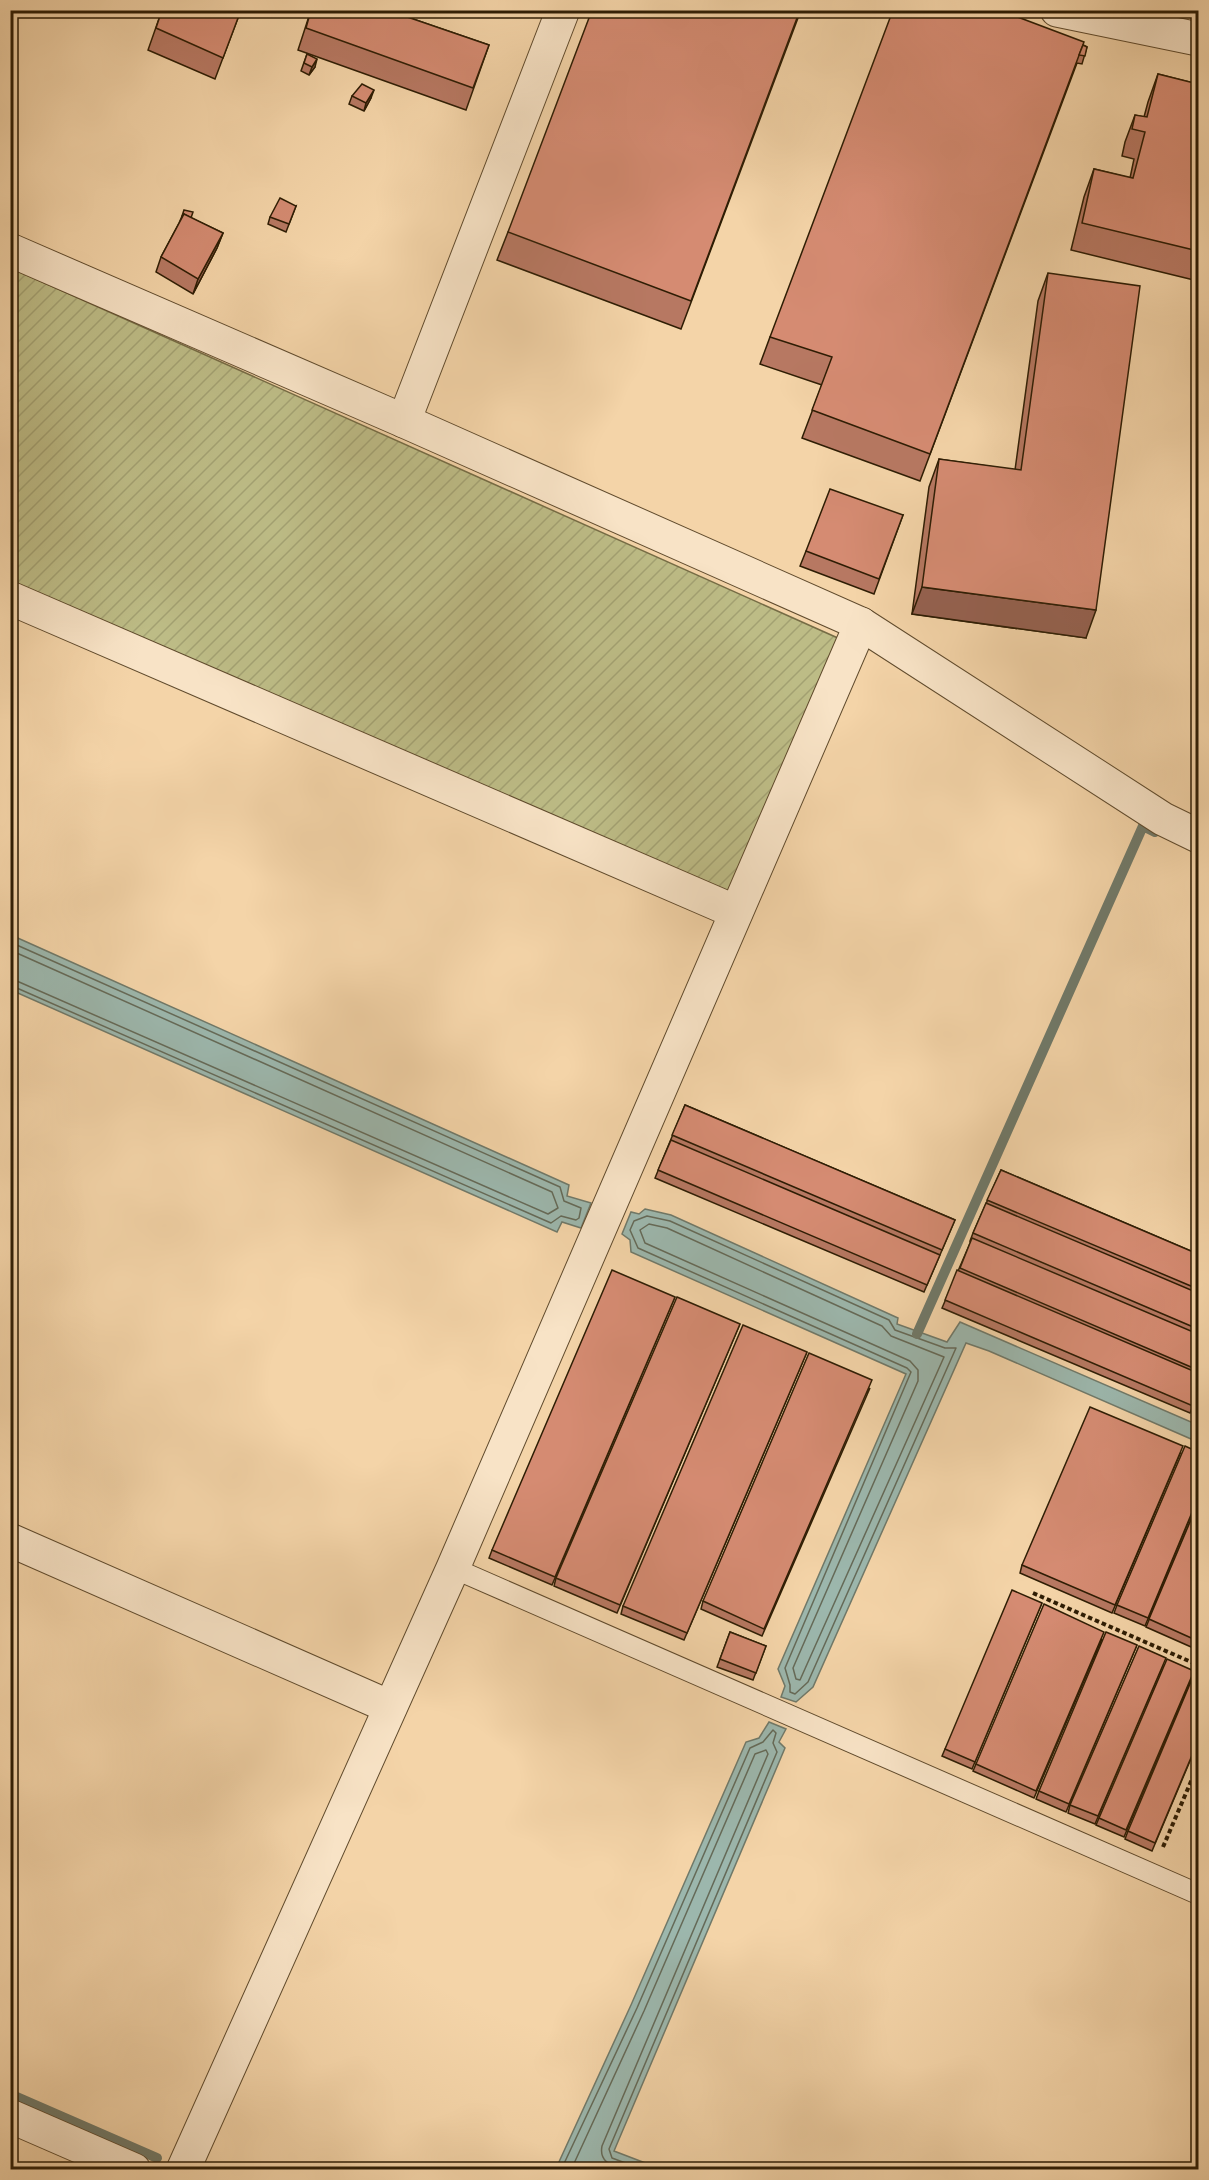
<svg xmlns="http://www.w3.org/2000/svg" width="1209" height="2180" viewBox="0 0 1209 2180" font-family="'IM FELL English',serif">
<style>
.garden{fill:url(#garden-furrows);stroke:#766c45;stroke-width:1.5}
.water{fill:#9cb7ad;stroke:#707969;stroke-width:1.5}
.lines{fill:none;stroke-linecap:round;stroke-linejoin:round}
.shore{stroke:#656a58;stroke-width:1.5}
.stream{stroke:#707969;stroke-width:10}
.service-casing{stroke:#604b2d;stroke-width:22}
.minor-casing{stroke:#604b2d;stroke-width:35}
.path{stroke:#2e1d04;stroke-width:4;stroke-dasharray:4.5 3;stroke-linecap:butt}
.service{stroke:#f8e3c6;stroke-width:20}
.minor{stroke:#f8e3c6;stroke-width:33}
.wall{fill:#b77862;stroke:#2e1d04;stroke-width:1.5}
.shaded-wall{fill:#956150;stroke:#2e1d04;stroke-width:1.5}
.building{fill:#d58b72;stroke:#2e1d04;stroke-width:1.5}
</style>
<defs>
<pattern id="garden-furrows" width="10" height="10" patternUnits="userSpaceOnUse" patternTransform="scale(1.5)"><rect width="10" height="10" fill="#bdbc86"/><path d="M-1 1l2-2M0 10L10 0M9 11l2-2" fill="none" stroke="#a3a172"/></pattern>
</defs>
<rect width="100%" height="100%" fill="#f4d4a8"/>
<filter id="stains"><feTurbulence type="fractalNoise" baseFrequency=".00333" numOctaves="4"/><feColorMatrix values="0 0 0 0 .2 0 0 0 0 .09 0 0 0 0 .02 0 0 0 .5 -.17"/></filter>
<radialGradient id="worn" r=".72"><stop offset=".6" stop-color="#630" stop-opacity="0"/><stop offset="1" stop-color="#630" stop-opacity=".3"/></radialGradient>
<path class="garden" d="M11,268L840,639L728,896L11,583Z"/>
<g class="water">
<path d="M11,935L569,1185L567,1196L591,1203L581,1228L562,1222L557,1232L11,990Z"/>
<path d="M645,1209L671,1215L898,1318L897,1324L947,1342L960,1322L1198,1425V1442L989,1351L966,1343L813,1687L796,1702L781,1697L785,1686L778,1669L906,1374L631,1252L630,1240L622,1234L631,1212L639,1214Z"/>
<path d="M769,1722L786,1729L779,1742L785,1748L614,2151L661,2169H511L558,2164L631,2005L746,1742L759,1738Z"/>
</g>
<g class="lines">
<g class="shore">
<path d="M10,942L560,1187L564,1201L581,1208L579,1218L576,1220L561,1216L551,1223L10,985"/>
<path d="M10,950L552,1192L558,1208L548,1214L10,978"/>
<path d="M647,1216L670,1221L889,1320L895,1330L945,1348H956L808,1682L795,1694L790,1692V1685L785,1668L911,1372L907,1368L638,1248L630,1230L634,1221Z"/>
<path d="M649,1224L667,1228L882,1326L891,1336L944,1357L800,1680L796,1679L793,1668L918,1381V1370L910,1361L645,1243L640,1230Z"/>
<path d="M561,2170L637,2008L750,1748L763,1742L773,1730L776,1733L773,1743L777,1752L609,2149L612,2158L644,2170"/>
<path d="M571,2170L644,2011L755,1754L766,1750L768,1754L602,2146C599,2161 610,2165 623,2170"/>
</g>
<g class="stream">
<path d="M917,1334L1143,826L1155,832"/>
<path d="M10,2094L157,2158"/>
</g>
<defs>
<path id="service" d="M453,1568L1198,1894"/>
<g id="minor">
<path d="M1057,10L1198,39"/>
<path d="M10,250L404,421L861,624L1163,819L1198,836"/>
<path d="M404,421L563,10"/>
<path d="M10,598L736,912"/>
<path d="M10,1540L390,1707"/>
<path d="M10,2116L134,2170"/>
<path d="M183,2170L453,1568L861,624"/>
</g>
</defs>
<use href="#service" class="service-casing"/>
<use href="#minor" class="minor-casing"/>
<g class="path">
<path d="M1033,1593L1198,1665"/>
<path d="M1163,1847L1198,1765"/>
</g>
<use href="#service" class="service"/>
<use href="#minor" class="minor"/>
</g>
<g class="wall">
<path d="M162,10H241L215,79L148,50Z"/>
<path d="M311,10H387L489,45L466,110L298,50Z"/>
<path d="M801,10L681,329L497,260L508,232Z"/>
<path d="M1083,45L1087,47L1082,64L1077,63L920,481L802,438L822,385L760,364L770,337Z"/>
<path d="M307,54L315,67L309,75L301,71Z"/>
<path d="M1158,74L1198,84V281L1071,250L1084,197L1094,169L1130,178L1134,159L1122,156L1125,142L1135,115L1144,117L1148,102Z"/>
<path d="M352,96L371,98L364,111L349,104Z"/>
<path d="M296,206L286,232L268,224L270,217Z"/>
<path d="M182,216L191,218L223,233L217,248L193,294L156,272L161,257L179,223Z"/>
<path d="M1048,273L1086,638L912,614L929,487L939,459L1015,470L1038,301Z"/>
<path d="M903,515L874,594L800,566L806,551Z"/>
<path d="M685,1105L955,1220L924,1292L655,1178Z"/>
<path d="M1001,1170L1198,1254V1394L1190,1413L942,1308L971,1241H970L973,1233Z"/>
<path d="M675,1297L552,1585L489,1558L492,1550Z"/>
<path d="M740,1324L617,1613L554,1586L556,1578Z"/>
<path d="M807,1352L684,1640L621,1614L623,1606Z"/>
<path d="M870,1388L762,1636L701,1609L703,1601Z"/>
<path d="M1180,1454L1112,1613L1020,1573L1022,1565Z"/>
<path d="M1198,1499L1145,1626L1114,1613L1117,1605Z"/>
<path d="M1198,1503V1650L1146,1627Z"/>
<path d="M1042,1603L972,1769L942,1756L945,1749Z"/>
<path d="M730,1632L766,1646L753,1680L717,1667Z"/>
<path d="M1102,1639L1034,1798L973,1771L976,1764Z"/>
<path d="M1137,1645L1066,1812L1036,1799L1039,1791Z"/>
<path d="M1163,1665L1095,1824L1068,1813L1070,1805Z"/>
<path d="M1192,1678L1124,1837L1096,1825L1099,1818Z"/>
<path d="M1198,1742L1152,1851L1125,1839L1128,1831Z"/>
</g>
<g class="shaded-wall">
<path d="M317,59L315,67L309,75L312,67Z"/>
<path d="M374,90L371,98L364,111L366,103Z"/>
<path d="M223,233L217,248L193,294L198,279Z"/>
<path d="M922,587L1096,610L1086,638L912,614Z"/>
</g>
<g class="building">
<path d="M162,10H241L223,58L156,28Z"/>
<path d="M311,10H387L489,45L473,88L306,28Z"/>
<path d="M592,10H800L691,301L508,232Z"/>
<path d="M893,10H999L1084,42L930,454L812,410L832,357L770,337Z"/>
<path d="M1083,45L1087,47L1085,56L1079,55Z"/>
<path d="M307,54L317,59L312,67L304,63Z"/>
<path d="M1158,74L1198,84V251L1082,223L1094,169L1133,178L1145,132L1132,129L1135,115L1147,117Z"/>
<path d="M362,84L374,90L366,103L352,96Z"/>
<path d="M280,198L296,206L289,224L270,217Z"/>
<path d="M184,210L193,212L191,218L184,214L183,216H182Z"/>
<path d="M184,214L223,233L198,279L161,257Z"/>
<path d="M1048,273L1140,286L1096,610L922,587L939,459L1021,470Z"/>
<path d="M830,489L903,515L879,579L806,551Z"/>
<path d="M685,1105L955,1220L942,1250L672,1135Z"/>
<path d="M671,1140L940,1255L927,1285L658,1170Z"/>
<path d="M1001,1170L1198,1254V1289L987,1200Z"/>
<path d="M986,1203L1198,1293V1329L973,1233Z"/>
<path d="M972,1238L1198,1334V1370L960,1268Z"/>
<path d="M612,1270L675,1297L555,1577L492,1550Z"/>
<path d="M957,1270L1198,1373V1393L1193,1406L945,1300Z"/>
<path d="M677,1297L740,1324L620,1605L556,1578Z"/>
<path d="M743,1325L807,1352L687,1633L623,1606Z"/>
<path d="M809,1353L872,1380L764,1629L703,1601Z"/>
<path d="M1090,1407L1183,1446L1115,1605L1022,1565Z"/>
<path d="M1185,1446L1198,1452V1498L1148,1618L1117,1605Z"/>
<path d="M1198,1503V1641L1149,1619Z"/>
<path d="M1012,1590L1042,1603L975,1762L945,1749Z"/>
<path d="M1044,1604L1104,1632L1036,1791L976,1764Z"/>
<path d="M730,1632L766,1646L756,1673L720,1659Z"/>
<path d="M1106,1632L1137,1645L1069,1804L1039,1791Z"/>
<path d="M1139,1646L1166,1658L1098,1816L1070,1805Z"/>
<path d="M1167,1659L1194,1671L1126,1830L1099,1818Z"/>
<path d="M1195,1672L1198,1674V1741L1155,1843L1128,1831Z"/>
</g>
<rect width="1209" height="2180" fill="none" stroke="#f4d4a8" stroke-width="36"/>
<rect x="12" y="12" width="1185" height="2156" fill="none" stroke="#2e1d04" stroke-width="3"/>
<rect x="18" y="18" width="1173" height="2144" fill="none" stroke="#2e1d04" stroke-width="1.5"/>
<rect width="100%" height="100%" filter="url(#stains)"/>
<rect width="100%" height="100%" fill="url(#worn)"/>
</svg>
